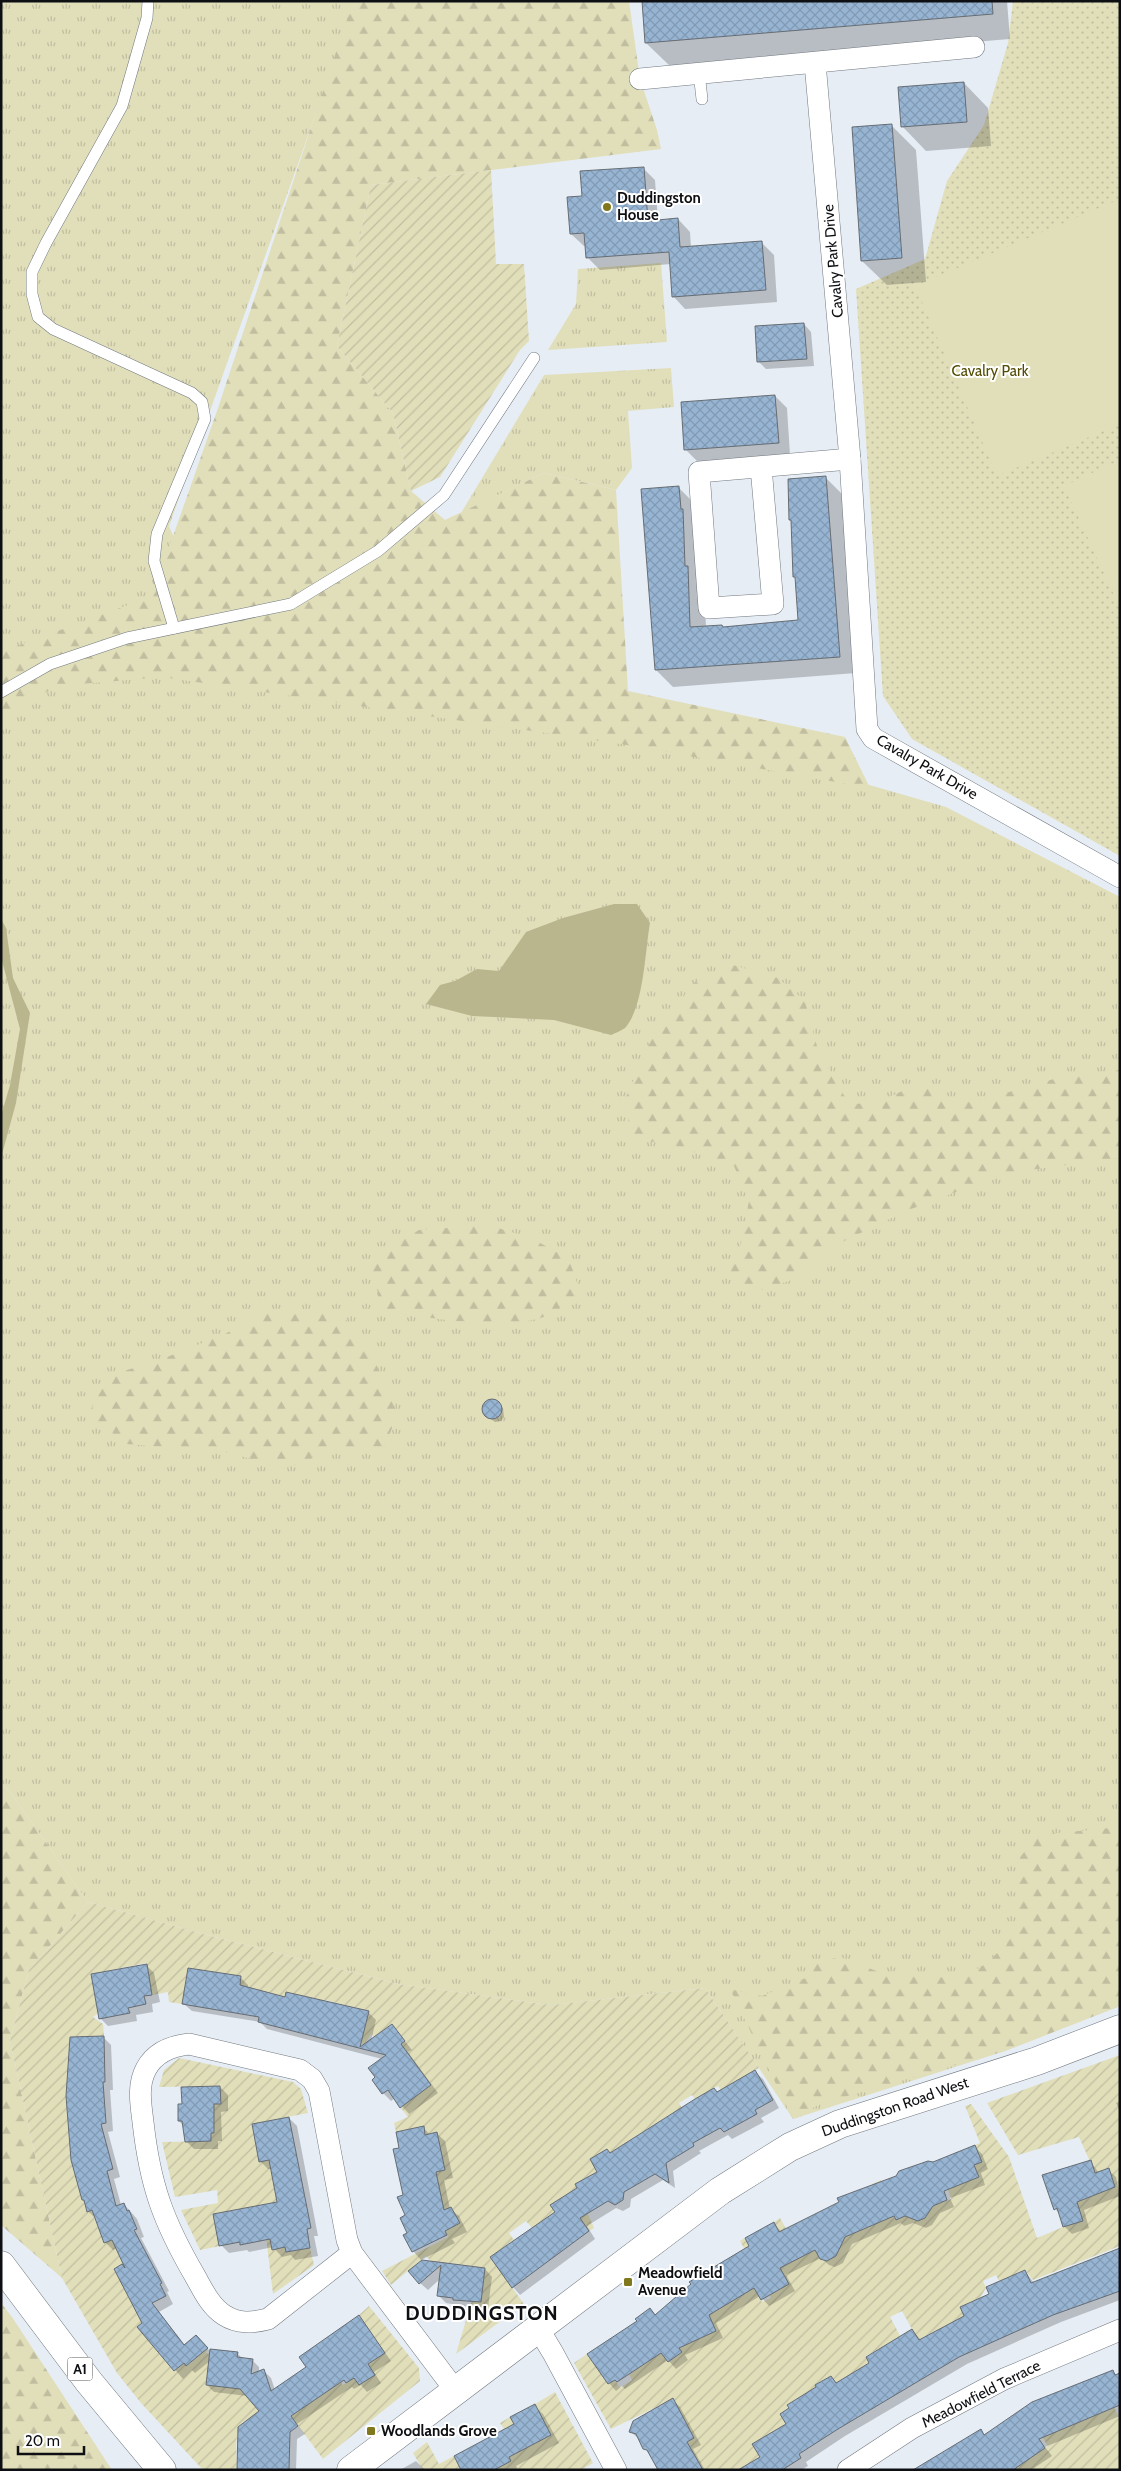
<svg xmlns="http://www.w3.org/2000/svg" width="1121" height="2471" viewBox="0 0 1121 2471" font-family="Cabin,sans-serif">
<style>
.grass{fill:url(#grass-tufts)}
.forest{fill:url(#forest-firs)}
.park{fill:url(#park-dots)}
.garden{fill:url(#garden-furrows)}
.pitch{fill:#e1dfba}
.water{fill:#b9b68e}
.shadow{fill:#0003}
.building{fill:url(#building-cross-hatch);stroke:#666c73}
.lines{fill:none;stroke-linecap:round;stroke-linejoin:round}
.lane-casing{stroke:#71787f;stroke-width:12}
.street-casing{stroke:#71787f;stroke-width:22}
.secondary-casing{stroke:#71787f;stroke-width:29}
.primary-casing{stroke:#71787f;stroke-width:29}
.lane{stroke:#fff;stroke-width:11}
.street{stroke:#fff;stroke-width:21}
.secondary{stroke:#fff;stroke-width:28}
.primary{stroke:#fff;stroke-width:28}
.poi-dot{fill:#80781d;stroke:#fff;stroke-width:2}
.labels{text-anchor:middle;stroke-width:4;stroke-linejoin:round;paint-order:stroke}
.shield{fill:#fff;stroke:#565759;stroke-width:1}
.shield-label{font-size:14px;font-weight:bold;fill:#0d0f12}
.poi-label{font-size:15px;font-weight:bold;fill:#0d0f12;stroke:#fff;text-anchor:start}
.street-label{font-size:15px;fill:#0d0f12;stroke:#fff}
.park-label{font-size:15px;fill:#524c03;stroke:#fff}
.district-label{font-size:20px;font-weight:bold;letter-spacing:1px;fill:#0d0f12;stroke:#fff}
</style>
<defs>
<pattern id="grass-tufts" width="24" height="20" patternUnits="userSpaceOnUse" patternTransform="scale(1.25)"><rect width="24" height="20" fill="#e1dfba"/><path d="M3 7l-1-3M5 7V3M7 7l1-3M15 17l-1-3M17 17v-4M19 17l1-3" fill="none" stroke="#c0be9f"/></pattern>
<pattern id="forest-firs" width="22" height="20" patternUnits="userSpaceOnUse" patternTransform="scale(1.25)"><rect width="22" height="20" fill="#e1dfba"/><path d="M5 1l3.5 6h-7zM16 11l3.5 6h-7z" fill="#c0be9f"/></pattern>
<pattern id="park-dots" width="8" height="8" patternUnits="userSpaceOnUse" patternTransform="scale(1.25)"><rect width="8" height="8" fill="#e1dfba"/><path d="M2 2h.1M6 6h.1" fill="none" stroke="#c0be9f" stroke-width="1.8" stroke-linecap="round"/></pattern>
<pattern id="garden-furrows" width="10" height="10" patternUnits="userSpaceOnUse" patternTransform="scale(1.25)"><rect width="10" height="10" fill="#e1dfba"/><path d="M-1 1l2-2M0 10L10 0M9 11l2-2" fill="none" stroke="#c0be9f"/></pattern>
<pattern id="building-cross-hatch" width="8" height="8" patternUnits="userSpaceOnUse" patternTransform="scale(1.25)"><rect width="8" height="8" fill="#97b5d3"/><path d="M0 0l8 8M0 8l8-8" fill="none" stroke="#819ab4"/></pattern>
</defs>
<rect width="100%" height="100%" fill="#e6edf5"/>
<g class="grass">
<path d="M1,1H356L169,526L197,592L946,807L1120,897V2006L1005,2051L793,2119L705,1988L552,2005L542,2004L398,1984L207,1935L88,1902L10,1792L1,1784Z"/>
<path d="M661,263L667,342L548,350L576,304L578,269Z"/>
<path d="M671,368L674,407L628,411L632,468L616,490L544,473L461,513L544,375Z"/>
</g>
<g class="forest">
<path d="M353,1H629L640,79L657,130L661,149L371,185L337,346L393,413L411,491L445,520L544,473L616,490L628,691L845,737L870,788L627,745L162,677L58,686L1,716V652L152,596L217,411Z"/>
<path d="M733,965L778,978L805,1001L818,1050L849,1104L876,1103L922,1082L948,1097L973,1103L1057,1078L1120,1070V1158L1006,1173L906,1211L840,1243L795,1279L749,1294L730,1273L740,1249L749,1201L734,1166L673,1145L630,1138L626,1097L650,1042L693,983Z"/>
<path d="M489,1225L533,1239L569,1259L581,1295C568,1303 552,1315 537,1319C493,1330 428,1317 383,1311L369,1260L419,1230Z"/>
<path d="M308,1310L343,1315L372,1355L398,1413L385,1446L341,1448L285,1468L225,1452L127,1444L88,1415L107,1376L157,1361L225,1334L261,1314Z"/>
<path d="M1,1784L10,1792L88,1902L29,1970L10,2041L62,2278L1,2225Z"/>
<path d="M1120,1827V2006L1005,2051L820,2104L793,2119L730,1989L762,1996L808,1977L818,1962L840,1957L879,1972L934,1979L980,1968L1006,1946L1018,1919L1015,1898L1020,1857L1039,1835Z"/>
<path d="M1,2303L12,2317L112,2470H1Z"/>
</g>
<path class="park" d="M1013,1H1120V856L912,739L883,696L856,289L925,259L947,181L984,125L1008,43Z"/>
<g class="garden">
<path d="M491,170L496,264H524L529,341L520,350L440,477L411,491L393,413L337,346L371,185Z"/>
<path d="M88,1902L207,1935L398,1984L542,2004L552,2005L705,1988L759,2068L731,2084L729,2103L718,2086L695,2099L692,2095L679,2103L689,2120L674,2112L627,2142L614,2161L607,2149L590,2159L597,2172L575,2184L594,2228L589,2231L570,2203L551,2205L555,2212L536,2233L526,2221L509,2233L514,2240L490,2257L524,2304L456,2354L472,2300L481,2301L485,2268L449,2263L440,2271L426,2256L391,2285L382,2271L448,2237L445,2231L459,2223L451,2207L443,2211L431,2181L437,2178L436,2172L445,2170L437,2132L425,2135L423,2126L396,2132L394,2123L408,2117L400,2107L431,2085L401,2044L405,2041L392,2024L374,2037L371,2034L365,2044L361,2043L369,2011L325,2000L323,2006L239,1988L241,1976L182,2004L169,2002L168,1992L152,1995L146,1963L91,1974L98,2013L93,2017L103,2024L104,2036L70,2037L67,2083L82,2091L66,2092L71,2162L82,2200H84L87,2212L91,2210L104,2242L115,2238L127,2271L118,2276L128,2296L146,2312L155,2307L158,2310L137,2327L174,2371L184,2363L187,2366L208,2348L206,2353L210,2354L206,2385L241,2389L251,2374L255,2372L261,2391L271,2388L286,2409L244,2421C233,2430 237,2456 237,2470H203L141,2403L117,2373L62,2278L10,2041L29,1970Z"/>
<path d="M1120,2055V2246L1033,2280L1025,2270L999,2281L996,2275L983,2281L986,2288L980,2298L960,2307L966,2318L954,2339L947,2325L918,2340L902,2311L890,2317L904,2343L883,2355L879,2349L866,2356L869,2363L859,2369L861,2373L838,2386L831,2376L815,2385L818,2391H810L787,2405C794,2418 771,2447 761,2456C756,2461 749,2464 743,2467L745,2470H703L689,2445L655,2465L653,2461L694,2438L673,2399L611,2429L574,2363L587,2354L608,2384L615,2380L620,2388L632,2380L629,2374L640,2367L618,2334L630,2325L646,2356L657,2348L668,2362L682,2352L676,2343L716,2331L708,2313L747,2292L749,2279L762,2302L771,2298L740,2241L745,2238L780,2268L795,2259L774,2222L780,2218L802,2257L815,2250L827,2261L836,2256L839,2249L835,2241L886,2219L872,2184L881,2180L895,2220L911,2214L913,2219L918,2221L925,2218L928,2214L926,2208L951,2199L948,2189L979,2177L974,2165L982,2162L975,2145L980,2143L965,2106L971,2104L1009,2157L1037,2238L1063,2227L1077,2202L1115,2187L1109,2169L1095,2173L1079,2137L1018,2155L987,2103Z"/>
<path d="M179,2058L293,2082L301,2089L308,2113L252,2124L259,2162L269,2160L282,2177L273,2250L285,2247L287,2252L310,2248L314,2265L273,2294L266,2237L200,2250L181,2210L218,2203L217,2190L175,2197L162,2142L211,2141V2133H214V2104H221L220,2086L159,2087L164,2070Z"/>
<path d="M369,2306L419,2368L420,2381L323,2459L291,2416L329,2390L334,2373L343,2385L354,2378L359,2385L374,2375L368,2364L385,2353L359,2315Z"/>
<path d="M555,2392L593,2463L581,2470H494L496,2434L504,2429L500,2423L510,2417L551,2435L535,2404Z"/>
<path d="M1080,2404L1114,2407L1120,2420V2470H1010L1048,2446L1035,2426L1086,2420Z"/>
<path d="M427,2442L439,2464L454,2456L461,2470H423L413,2453Z"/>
</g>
<g class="pitch">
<path d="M1120,199V424L997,476L915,286Z"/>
<path d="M1120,460V608L1064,486Z"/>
</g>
<g class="water">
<path d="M614,904H637L650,923C645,951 644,1007 625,1028C621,1031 615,1033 611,1035L554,1020L472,1016L426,1004L440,985L455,981L477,969L499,971L526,932L563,918Z"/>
<path d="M1,919L6,928L13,978L30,1013L16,1103L1,1158V1116L10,1085L20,1029L1,957Z"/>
</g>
<g class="shadow">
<path d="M654,1H1007L1010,39L671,67L646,43Z"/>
<path d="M964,83L988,108L991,146L926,151L902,126Z"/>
<path d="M892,126L916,150L926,282L887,285L862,261Z"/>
<path d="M643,168L655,180L658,221L678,219L690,232L691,248L762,243L774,255L777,302L685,309L673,296L671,264L600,270L587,257V246H584L571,234L583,197Z"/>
<path d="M804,324L811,332L814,366L766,369L759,362Z"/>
<path d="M775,396L787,408L790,455L698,462L685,449Z"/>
<path d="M826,478L843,495L856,673L673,687L656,670L643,491L679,488L696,505L704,584L706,627L724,628L800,621L792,522L790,520L789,502Z"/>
<path d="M492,1400L503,1408L504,1417L501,1421L495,1422L486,1415L484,1407Z"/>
<path d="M146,1965L154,1973L160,2002L152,2004L153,2012L136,2015L137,2021L108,2026L100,2018Z"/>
<path d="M241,1978L248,1985V1989L286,1998L368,2012L376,2020L371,2041L392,2025L412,2050L408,2052L438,2093L409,2114L395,2098L391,2101L383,2093L377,2077L382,2059L267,2029L260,2022L192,2011L184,2004Z"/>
<path d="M103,2037L111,2045L113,2090H110L113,2131L108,2132L120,2177L114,2179L121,2205L124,2204L137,2219L144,2237L141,2238L169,2291L167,2292L173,2304L159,2312L185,2345H204L211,2352L237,2353L243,2359L252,2360L259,2367V2373L264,2371L271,2378L275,2390L308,2367L359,2316L391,2361L374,2372L381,2383L367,2392L361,2385L354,2389L352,2387L297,2424L305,2434L297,2439L296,2470H239V2431L243,2423L260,2411L247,2396L214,2392L207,2385L210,2361L195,2373L192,2370L183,2379L139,2327L144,2323L128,2272L117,2248L113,2250L105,2242L96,2219L88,2211L83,2200Z"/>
<path d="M755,2072L763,2079L779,2108L761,2118L764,2122L732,2139L728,2135L699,2151L701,2153L673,2171L675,2188L663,2180L631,2199L630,2207L623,2211L616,2208L587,2226L595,2239L520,2295L513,2287L557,2213L578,2189L598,2172L611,2154Z"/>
<path d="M220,2087L228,2095V2111L221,2112L222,2141H218V2149H194L186,2141L184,2126L179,2121L183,2105Z"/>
<path d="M1120,2101V2111L1116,2103Z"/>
<path d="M289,2118L297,2126L318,2236H314L318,2256L295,2260L291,2255L282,2257L273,2247L249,2252L247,2250L229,2253L221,2245L279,2203L272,2169H268L260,2161Z"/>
<path d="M423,2127L430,2135L436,2133L445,2141L453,2178L444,2180L450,2209L459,2216L467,2232L452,2239L455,2243L421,2260L413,2251L409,2234L401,2149Z"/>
<path d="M975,2147L982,2154L988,2169L981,2173L985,2185L950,2198L954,2207L940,2213L932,2225L926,2228L913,2223L904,2226L901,2223L852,2244L843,2263L835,2267L829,2265L821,2258L786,2275L795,2291L769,2306L760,2296L716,2323L723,2338L685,2355L688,2360L676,2369L668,2360L625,2389L622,2386L616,2391L609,2383L639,2322L650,2309L656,2315L751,2246L773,2223L782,2232Z"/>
<path d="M1090,2161L1099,2173L1108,2170L1116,2177L1120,2196L1084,2210L1089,2228L1072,2234L1064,2226L1061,2215L1055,2209Z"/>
<path d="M1120,2250V2300L1061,2322L967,2364L845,2436L806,2462L808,2466L801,2470H741L762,2457L788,2424L831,2377L837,2383L871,2363L912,2330L921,2340L966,2316L990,2295L1025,2271L1034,2283Z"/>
<path d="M422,2261L485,2269L492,2277L488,2308L479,2307V2309L446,2303L438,2295L440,2279L428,2290L420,2283Z"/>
<path d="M1113,2372L1117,2376L1120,2375V2416L1045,2447L1052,2456L1031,2470H915L981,2431L986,2436Z"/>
<path d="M673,2400L680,2407L701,2445L693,2449L705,2470H659L640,2440L631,2432Z"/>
<path d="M534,2406L543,2414L559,2443L516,2466L518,2470H463L516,2425Z"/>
<path d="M416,2461L425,2470H400Z"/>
</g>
<g class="building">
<path d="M642,1H992L993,14L645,43Z"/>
<path d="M964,82L967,122L901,127L898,87Z"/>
<path d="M892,124L902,258L861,261L852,127Z"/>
<path d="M644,167L648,221L678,218L680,247L762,241L766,290L672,297L669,252L586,258L584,233L570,234L567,197L582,196L580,171Z"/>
<path d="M804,323L807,359L757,362L755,326Z"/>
<path d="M775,395L779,443L684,450L681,402Z"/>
<path d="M826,476L840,657L655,670L641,489L679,486L681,509H683L685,566H688L690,627L722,625L723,627L798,620L795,577H793L791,520H789L788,479Z"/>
<circle cx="492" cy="1409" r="10"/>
<path d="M147,1964L152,1995L144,1996L146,2004L128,2008L130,2013L99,2019L91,1974Z"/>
<path d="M188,1968L241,1976L240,1985L285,1997L286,1992L369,2011L360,2047L392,2024L405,2041L401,2044L431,2085L400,2108L388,2090L382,2094L372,2080L375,2077L368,2068L386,2055L258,2022L259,2017L182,2004Z"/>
<path d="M104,2036L105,2082H103L106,2123L101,2124L113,2169L107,2171L116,2206L124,2203L127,2211L129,2210L137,2229L134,2230L162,2283L160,2284L166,2296L152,2303L184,2345L196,2335L208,2348L186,2366L184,2363L174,2371L137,2327L142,2323L114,2269L122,2264L125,2268L112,2240L104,2243L92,2210L87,2212L84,2200H82L71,2160L66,2096L70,2037Z"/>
<path d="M755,2070L773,2100L755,2110L757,2114L724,2132L720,2128L693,2143L694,2146L666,2163L669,2183L655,2174L624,2192L623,2200L615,2205L608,2201L580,2218L589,2231L512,2288L490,2257L555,2212L550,2205L577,2188L575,2184L597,2172L590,2159L607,2149L610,2153L695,2099L714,2088L717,2092Z"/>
<path d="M220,2086L221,2104H214V2133H211V2141L185,2142L182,2121H178V2104H182L181,2087Z"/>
<path d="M289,2117L311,2228L307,2229L310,2248L286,2252L285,2247L272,2250L270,2239L240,2245V2242L219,2246L213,2214L277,2202L269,2160L259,2162L252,2124Z"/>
<path d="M424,2126L425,2135L437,2132L445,2170L436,2172L444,2210L451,2207L460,2223L445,2231L447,2235L412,2252L403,2235L407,2233L400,2218L405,2215L397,2197L403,2195L393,2149L399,2148L396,2132Z"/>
<path d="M975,2145L982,2162L974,2165L979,2177L944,2191L947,2200L933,2206L925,2218L918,2221L905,2216L896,2220L894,2216L845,2237L836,2256L827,2261L820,2259L815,2250L780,2268L789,2284L761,2300L754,2288L709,2315L716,2331L679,2348L682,2352L668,2362L661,2353L617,2382L615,2380L608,2384L587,2354L637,2321L635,2319L650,2308L655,2315L691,2284L689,2282L749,2246L745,2238L774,2222L779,2232L839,2202L837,2198L896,2176L899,2171L928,2161L933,2162Z"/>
<path d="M1091,2160L1095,2173L1109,2168L1115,2187L1077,2202L1083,2221L1063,2227L1057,2208L1054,2210L1042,2175Z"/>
<path d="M1120,2248V2291L1053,2315L959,2357L838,2429L799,2454L801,2458L782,2470H738L760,2457L752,2444L786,2424L780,2414L789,2408L787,2405L816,2387L815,2385L831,2376L836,2383L869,2363L866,2357L912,2329L919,2340L964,2316L960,2307L989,2294L986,2287L1025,2270L1031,2283Z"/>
<path d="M422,2260L485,2268L481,2302L453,2300V2298L437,2296L441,2265L419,2284L408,2271Z"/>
<path d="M359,2315L385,2353L368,2364L375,2375L359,2385L354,2378L346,2383L344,2380L291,2416L298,2426L290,2432L289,2470H237L238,2427L259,2411L240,2389L206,2385L210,2349L238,2352L237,2357L253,2359L251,2374L264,2369L271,2391L306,2367L299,2357Z"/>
<path d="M1113,2370L1115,2375L1120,2373V2405L1039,2439L1045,2448L1013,2470H913L981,2429L984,2435L1032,2402Z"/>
<path d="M673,2398L694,2438L687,2442L703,2470H658L647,2450L643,2449L636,2434L629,2432L633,2421Z"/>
<path d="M535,2404L551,2435L509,2457L511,2461L494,2470H461L454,2456L514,2424L510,2417Z"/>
</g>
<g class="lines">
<defs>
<g id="lane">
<path d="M148,1L147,18L122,106L46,243L32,272V294L38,317L53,329L192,393L202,402L205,419L157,534L154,561L174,628"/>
<path d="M699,73L702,99"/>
<path d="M1,692L50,664L127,638L291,604L378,551L444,495L534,358"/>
</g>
<g id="street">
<path d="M815,63L850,459L867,729L873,738L1120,877"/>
<path d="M640,79L974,47"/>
<path d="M761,467L773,604L709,608L699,472L850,459"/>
<path d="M352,2253L268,2319C252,2323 238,2324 224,2315C210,2306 203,2290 195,2276C163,2221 150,2185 143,2122C141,2105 137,2086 146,2069C155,2052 171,2046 189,2044L300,2070L312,2079L319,2091L347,2240L352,2253L455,2390"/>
<path d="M538,2328L553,2353L616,2470"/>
<path d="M848,2470L912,2428L1004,2379L1120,2330"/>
</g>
<path id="secondary" d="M351,2470L720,2191L790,2147L840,2124L1037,2061L1120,2029"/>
<path id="primary" d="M1,2265L89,2382L162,2470"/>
</defs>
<use href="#lane" class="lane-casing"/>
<use href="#street" class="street-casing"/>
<use href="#secondary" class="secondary-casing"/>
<use href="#primary" class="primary-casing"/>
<use href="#lane" class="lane"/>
<use href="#street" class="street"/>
<use href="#secondary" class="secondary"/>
<use href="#primary" class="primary"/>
</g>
<g class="poi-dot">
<circle cx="607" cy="207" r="5"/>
<rect x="623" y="2277" width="10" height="10" rx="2.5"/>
<rect x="366" y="2426" width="10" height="10" rx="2.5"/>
</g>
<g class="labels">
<rect class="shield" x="67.5" y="2357.5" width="25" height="23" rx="4"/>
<g class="shield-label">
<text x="80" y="2374">A1</text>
</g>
<g class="poi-label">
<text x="617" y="203">Duddingston<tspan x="617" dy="17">House</tspan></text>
<text x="638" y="2278">Meadowfield<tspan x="638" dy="17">Avenue</tspan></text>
<text x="381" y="2436">Woodlands Grove</text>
</g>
<g class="street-label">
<text transform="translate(833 261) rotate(-95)" y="5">Cavalry Park Drive</text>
<text transform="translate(927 767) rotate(30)" y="5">Cavalry Park Drive</text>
<text transform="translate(895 2107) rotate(-19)" y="5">Duddingston Road West</text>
<text transform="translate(981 2394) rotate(-27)" y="5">Meadowfield Terrace</text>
</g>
<g class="park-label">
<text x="990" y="376">Cavalry Park</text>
</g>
<g class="district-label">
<text x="482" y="2320">DUDDINGSTON</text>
</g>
</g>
<rect width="1121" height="2471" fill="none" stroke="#0d0f12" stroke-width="5"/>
<path d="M18 2446v8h66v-8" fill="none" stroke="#0d0f12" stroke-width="2.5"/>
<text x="25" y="2446" font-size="15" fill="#0d0f12" stroke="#ffffff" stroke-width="4" paint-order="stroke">20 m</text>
</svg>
